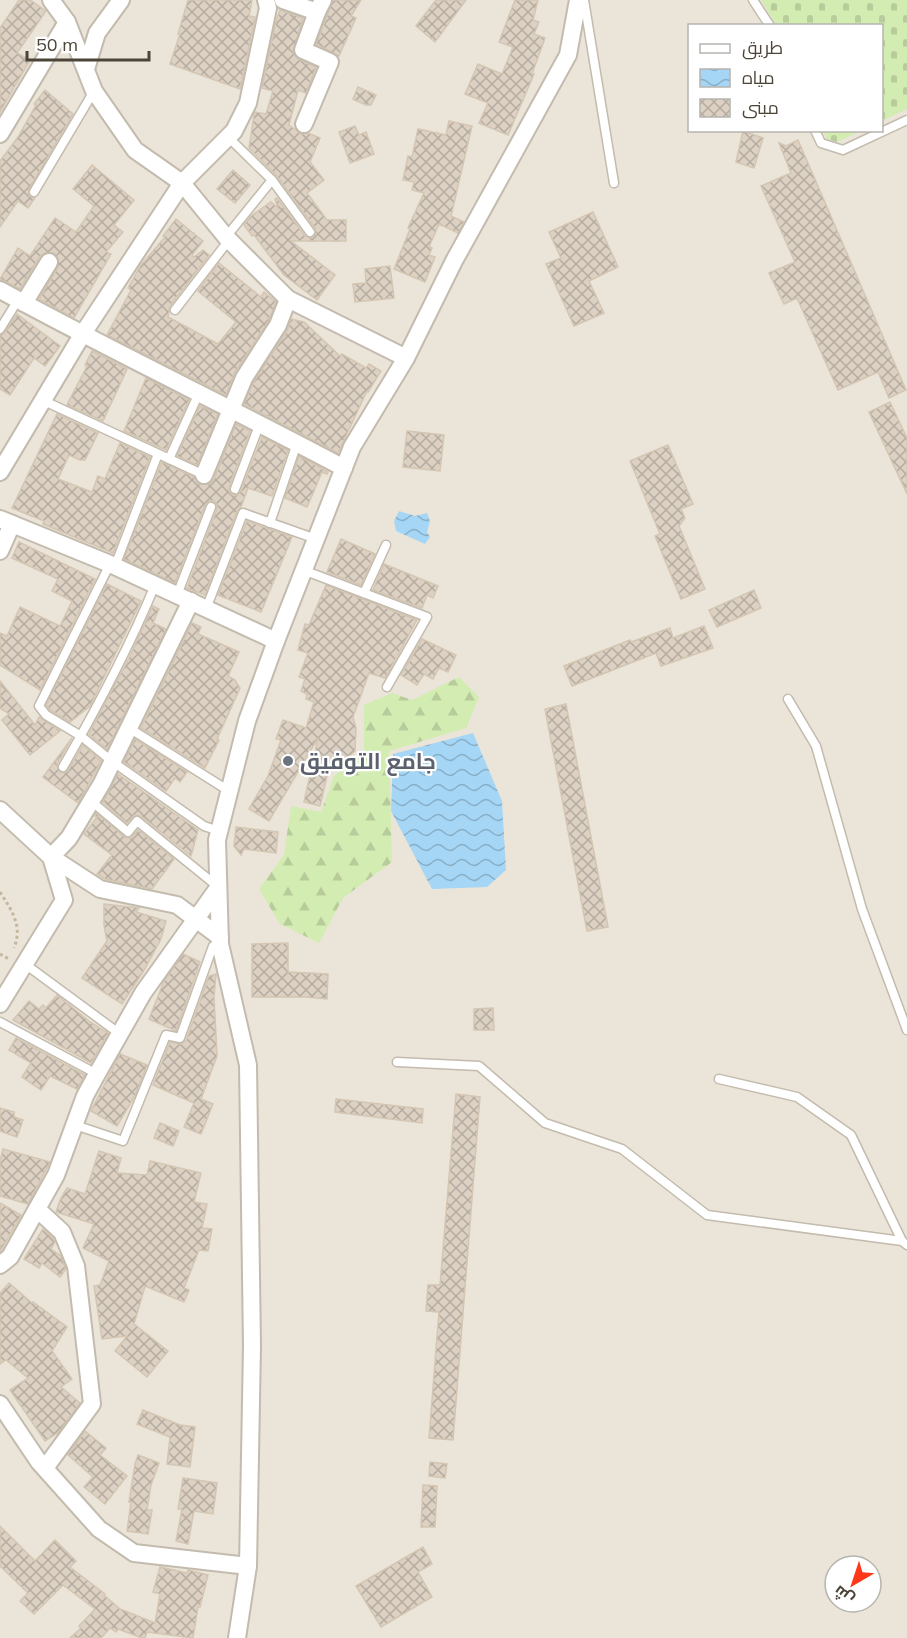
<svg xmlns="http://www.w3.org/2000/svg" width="907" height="1638" viewBox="0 0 907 1638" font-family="Mulish,Cairo,sans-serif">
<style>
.residential{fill:#ebe5d9;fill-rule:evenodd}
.forest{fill:url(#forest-firs)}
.cemetery{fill:url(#cemetery-stones)}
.water{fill:url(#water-waves)}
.building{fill:url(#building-cross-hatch);stroke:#d4c6b2;stroke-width:1.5}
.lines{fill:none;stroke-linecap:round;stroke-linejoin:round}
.lane-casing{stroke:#c3bbad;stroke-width:11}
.street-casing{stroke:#c3bbad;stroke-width:20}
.path{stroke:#c5b69d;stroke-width:3;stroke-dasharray:3 3;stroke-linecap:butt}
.lane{stroke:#fff;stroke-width:8}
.street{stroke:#fff;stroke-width:16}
.worship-dot{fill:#6b7280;stroke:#fff;stroke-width:2}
.labels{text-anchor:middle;stroke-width:4.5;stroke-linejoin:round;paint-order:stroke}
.worship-label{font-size:22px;font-weight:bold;fill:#5b616d;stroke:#fff;text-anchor:start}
</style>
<defs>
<pattern id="forest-firs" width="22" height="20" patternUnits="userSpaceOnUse" patternTransform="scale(1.5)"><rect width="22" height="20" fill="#d3ecb2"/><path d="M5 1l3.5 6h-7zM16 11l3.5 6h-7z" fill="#b7cc9a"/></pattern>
<pattern id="cemetery-stones" width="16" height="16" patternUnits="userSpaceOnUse" patternTransform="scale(1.5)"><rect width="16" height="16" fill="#d3ecb2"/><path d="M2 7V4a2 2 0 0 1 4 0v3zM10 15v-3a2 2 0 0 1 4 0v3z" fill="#b7cc9a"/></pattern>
<pattern id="water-waves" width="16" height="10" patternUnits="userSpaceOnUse" patternTransform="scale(1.5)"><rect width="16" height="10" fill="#a5d6f5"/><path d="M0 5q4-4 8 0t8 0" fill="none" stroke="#89afc7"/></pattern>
<pattern id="building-cross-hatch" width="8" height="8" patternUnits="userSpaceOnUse" patternTransform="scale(1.5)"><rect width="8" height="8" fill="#dcd1c3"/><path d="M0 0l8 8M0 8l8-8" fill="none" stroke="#b5ab9f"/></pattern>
</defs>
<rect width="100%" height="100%" fill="#f6f3eb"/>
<path class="residential" d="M0,0H907V1638H0ZM690,26H882V130H690ZM835,1566H871V1602H835Z"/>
<path class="forest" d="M459,677L479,697L466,728L389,751L392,862L343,898L319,943L280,924L259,889L284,855L291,806L321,812L334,776L364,751V705L392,693L412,700Z"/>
<g class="cemetery">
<path d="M761,0H907V109L882,121V26L776,25Z"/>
<path d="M823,131H861L837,142L827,139Z"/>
</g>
<g class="water">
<path d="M399,511L415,516L427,513L430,521L427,532L430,537L425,544L396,531L394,521Z"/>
<path d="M473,733L502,801L506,870L487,887L432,889L391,811L393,754Z"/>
</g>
<g class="building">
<path d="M19,0H30L46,11L17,53L30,60L0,112V28Z"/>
<path d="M188,0H252L249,16L255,17L240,89L170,64L180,34H178Z"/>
<path d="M333,0H361L351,16L356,18L339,56L316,44Z"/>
<path d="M436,0H466L435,42L416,26Z"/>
<path d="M515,0H538L533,20L539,22L534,34L545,38L532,74H534L508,135L479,123L488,103L465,94L478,64L502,74L513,47L499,42Z"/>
<path d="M280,10L303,18L293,52L298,59L316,67L306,93L298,90L289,125L301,134L308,133L320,138L310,162L324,180L307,193L327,220H346V241H291L335,275L317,300L284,275L254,235L252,236L244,225L251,216L271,202L278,208L275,199L277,198L305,236L311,238L316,234L315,228L277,176L249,148L254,115L255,112L266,114L273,91L262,88L276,21Z"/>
<path d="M358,87L376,95L371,105H366L353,99Z"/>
<path d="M45,90L73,114L29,189V196L35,198L28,208L18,201L0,227V161L18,137L36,105L34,104Z"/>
<path d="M449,121L472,126L451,216L464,222L458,233L439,224L429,247L432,248L429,255L435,257L425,282L394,269L410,229L408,228L424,193L412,190L414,182L403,180L408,156L412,157L418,129L446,135Z"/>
<path d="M355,126L359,135L366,132L374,154L350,163L339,132Z"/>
<path d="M743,131L763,138L754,168L736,162Z"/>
<path d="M798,140L906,390L889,398L878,372L838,390L797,298L784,304L769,273L795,262L761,186L791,173L779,143L786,146Z"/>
<path d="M92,165L134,200L114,225L123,232L106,252L111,254L74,318L39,299L58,267V258L54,253H45L40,256L20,289L0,279L18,248L30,256L55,218L76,232L94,206L73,189Z"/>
<path d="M233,170L250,185L235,203L217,189Z"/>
<path d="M593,212L618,267L589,281L604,313L574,326L546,264L561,258L549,232Z"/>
<path d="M176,219L203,241L192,255L194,257L203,250L209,255L170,306L168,317L218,344L236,322L198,291L219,263L261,297L264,292L276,302L269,320L235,372L226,395L107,335L131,290L128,288L141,265L165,237L163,236Z"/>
<path d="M390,266L394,298L355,302L353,284L366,283L365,269Z"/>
<path d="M17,314L60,346L45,366L34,358L10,395L0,389V335L5,332Z"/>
<path d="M291,319L304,322L340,356L342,354L366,368L369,364L381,371L368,392L367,391L338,453L244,404L253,383L287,331Z"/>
<path d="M92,351L127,369L103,421L67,405L87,366L85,365Z"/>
<path d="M146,378L189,400L166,450L124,431Z"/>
<path d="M890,402L907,438V494L869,412Z"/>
<path d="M200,406L218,414L197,465L177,456Z"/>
<path d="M57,414L98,433L85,460H80L69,455L58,479L92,492L98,476L105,479L120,443L150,457L113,553L43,524L44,521L12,508Z"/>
<path d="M236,424L250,431L229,487V491L232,495H237L241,491L262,437L288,450L272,496L248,488L241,507L237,511L205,595L187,588L217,509V505L214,501H209L205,505L175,583L124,559L162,462L194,477L199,484H210L214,479Z"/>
<path d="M407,431L444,435L440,471L403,467Z"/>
<path d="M668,445L693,504L681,509L685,518L679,526L705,589L681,599L655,536L660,534L630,461Z"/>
<path d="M299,456L328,472L327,474L322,472L307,507L285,498Z"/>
<path d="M247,521L292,537L261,612L218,595Z"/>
<path d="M341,539L375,554L361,585L327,572Z"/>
<path d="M19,542L95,579L40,690L0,665V633L7,636L20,607L60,626L72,601L52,591L58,579L12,558Z"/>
<path d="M384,564L438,586L433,598L427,595L422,608L373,590Z"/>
<path d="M107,584L141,601L90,706L70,722L50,710L46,705Z"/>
<path d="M326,585L417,620L385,678L369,673L353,717L356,728L355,751L339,767L331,759L320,806L304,802L318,738L269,821L249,809L268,776L281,740L276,739L283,720L306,728L314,702L306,699L307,694L301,691L305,679L299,677L308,653L298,650L305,624L309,625Z"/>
<path d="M754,590L761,608L717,627L709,610Z"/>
<path d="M153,606L159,609L153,623L166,629L107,749L89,734L129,658Z"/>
<path d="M192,623L201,627L198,634L239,652L228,676L235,680L240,688L217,739L219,740L205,768L141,728Z"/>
<path d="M704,626L713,648L661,666L656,653L572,686L564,666L630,640L631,642L670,628L673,638Z"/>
<path d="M422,639L456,655L448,672L439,668L433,679L424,674L417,685L401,675Z"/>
<path d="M0,681L35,725L39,717L60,731L30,755L2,720L9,714L0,708Z"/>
<path d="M566,704L608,927L587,931L545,709Z"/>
<path d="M72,738L57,764L59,772L64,773L68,771L83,745L101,761L78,803L43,777Z"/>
<path d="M135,739L187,772L180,782L175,778L166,791L124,762Z"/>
<path d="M118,774L198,830L191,856L141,816L134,815L127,823L103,802Z"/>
<path d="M96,813L126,838H131L138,830L174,859L152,889L105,879L97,874L112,855L84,834L97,817L95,816Z"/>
<path d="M236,827L278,832L276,853L244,849L241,855L234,846Z"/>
<path d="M104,904L139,908L136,912L166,921L161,939L143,972L122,1004L82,978L107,941L104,925Z"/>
<path d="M288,943V972L328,974L327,999L306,997H252V944Z"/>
<path d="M183,954L200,962L176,1031L149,1019L164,981Z"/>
<path d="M216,974L214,997L217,1056L201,1099L213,1104L201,1134L184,1127L194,1103L153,1085L170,1042L181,1044L186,1041L209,976Z"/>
<path d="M57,995L90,1022L108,1033L91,1063L13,1020L29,1001L39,1009L43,1005L46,1008Z"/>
<path d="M493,1008L494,1030H474V1009Z"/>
<path d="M16,1038L85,1075L77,1089L50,1076L41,1090L22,1077L31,1063L9,1050Z"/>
<path d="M120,1054L147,1065L135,1096L117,1126L91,1111Z"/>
<path d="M456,1094L480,1097L453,1440L429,1438L439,1312L426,1311L428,1285H440Z"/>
<path d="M336,1099L423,1109L422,1123L335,1112Z"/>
<path d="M0,1108L14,1112V1117L23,1120L17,1137L0,1131Z"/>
<path d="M160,1123L179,1131L173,1146L154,1138Z"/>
<path d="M3,1149L50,1162L28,1204L0,1196V1161Z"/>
<path d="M99,1151L121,1158L117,1173L147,1175L150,1161L201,1173L194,1202L207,1204L202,1228L212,1229L208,1251L199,1250L184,1288L189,1290L184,1302L145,1286L134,1324L168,1351L147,1377L115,1351L127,1336L102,1339L94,1286L100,1285L109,1261L83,1248L94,1224L56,1212L60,1200L67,1188L85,1194Z"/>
<path d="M0,1203L21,1215L0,1252Z"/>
<path d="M43,1229L53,1238L55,1242L51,1249L61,1256L66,1269L60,1277L42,1263L39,1268L24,1259Z"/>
<path d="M9,1283L32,1303L33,1302L67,1327L52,1351L72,1379L61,1387L80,1403L59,1432L45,1441L10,1390L28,1378L6,1360L0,1364V1293Z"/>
<path d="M143,1410L180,1425L195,1427L190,1467L167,1464L170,1437L137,1424Z"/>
<path d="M85,1431L106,1448L100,1455L127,1476L105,1504L84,1487L93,1477L68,1455Z"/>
<path d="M138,1455L159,1463L151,1485L147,1510H152L148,1534L127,1531L131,1502H129L135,1464Z"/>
<path d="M430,1462L447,1464L445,1478L429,1476Z"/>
<path d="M183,1478L217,1483L213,1514L194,1511L188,1544L176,1541L182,1509H178Z"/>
<path d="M423,1485L437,1486L435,1527H421Z"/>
<path d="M0,1526L35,1561L55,1540L76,1561L70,1567L105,1594L104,1595L120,1609L155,1623L160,1594L153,1592L160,1567L187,1573L188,1570L208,1575L200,1607H198L193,1638L147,1632L145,1638H142L118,1629L116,1632L110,1628L101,1638H70L81,1628L79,1626L95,1609L63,1585L34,1614L20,1601L28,1593L0,1566Z"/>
<path d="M423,1547L432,1564L418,1572L432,1597L381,1627L356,1586Z"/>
</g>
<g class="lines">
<defs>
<g id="lane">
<path d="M584,0L614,183"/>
<path d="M753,0L770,26"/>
<path d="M815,130L821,143L843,150L907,120"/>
<path d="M228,137L272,180L310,232"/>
<path d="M34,192L94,91"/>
<path d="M226,237L272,180"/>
<path d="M175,310L229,240"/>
<path d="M0,329L18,300"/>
<path d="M42,400L204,475"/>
<path d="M169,459L199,393"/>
<path d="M235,489L260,423"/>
<path d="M270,523L297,443"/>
<path d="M110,564L39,706L46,715L81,736L113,762L204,826L219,831"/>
<path d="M115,566L158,454"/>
<path d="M303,570L427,617L387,687"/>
<path d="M364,593L386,545"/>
<path d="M177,595L211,507"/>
<path d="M206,609L243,513L316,539"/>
<path d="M788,699L816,746L862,909L907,1030"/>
<path d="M129,728L229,791"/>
<path d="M63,767C97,708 129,648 155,585"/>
<path d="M91,801L128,832L137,821L217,886"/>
<path d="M25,964L120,1034"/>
<path d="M0,1022L97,1074"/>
<path d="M397,1062L479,1066L545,1123L622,1149L707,1215L902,1241"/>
<path d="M719,1079L797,1097L851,1135L902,1241L907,1245"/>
<path d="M75,1125L123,1141L166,1035L180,1038L213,946L220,944"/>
</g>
<g id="street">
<path d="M51,0L67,22L94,91L135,150L182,183L226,237L288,299L406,358"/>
<path d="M283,0L317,12L323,0"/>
<path d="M86,69L97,33L121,0"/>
<path d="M304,124L330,62L303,50L317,12"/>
<path d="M0,134L67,22"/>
<path d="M0,290C113,352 230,407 344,468"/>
<path d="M24,303L49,262"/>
<path d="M0,472L82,335L182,183L234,131L248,103L268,8L266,0"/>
<path d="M204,475L244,378L278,325L288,299"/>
<path d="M0,519L110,564L276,641"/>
<path d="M0,551L12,524"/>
<path d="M191,601L102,783L69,838L51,857L100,889L177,905L220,937"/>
<path d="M0,810L51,857L64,900L0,1004"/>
<path d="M37,1209L62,1232L76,1266L92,1404L45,1468"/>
<path d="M0,1265L10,1257L56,1175L85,1096L97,1074L143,993L218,888"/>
<path d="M0,1404L39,1462L99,1529L134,1553L248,1566"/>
<path d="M237,1638L248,1566L252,1346L248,1065L220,944L217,840L247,721L276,641L352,447L406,358L454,261L568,55L578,0"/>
</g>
</defs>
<use href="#lane" class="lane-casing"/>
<use href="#street" class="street-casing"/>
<g class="path">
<path d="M0,892C12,911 23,926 14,948"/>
<path d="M0,954L9,959"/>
</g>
<use href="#lane" class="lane"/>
<use href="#street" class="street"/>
</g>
<circle class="worship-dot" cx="288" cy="761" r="6"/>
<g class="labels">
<g class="worship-label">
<text x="300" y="769">جامع التوفيق</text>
</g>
</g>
<rect x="688" y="24" width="195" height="108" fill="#ffffff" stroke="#b7b4af" stroke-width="1.5"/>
<rect x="700" y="44" width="30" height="9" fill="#ffffff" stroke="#b7b4af" stroke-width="1.5"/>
<text x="742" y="54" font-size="18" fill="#4c4438">طريق</text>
<rect x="700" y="69" width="30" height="18" fill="url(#water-waves)" stroke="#b7b4af" stroke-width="1.5"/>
<text x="742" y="84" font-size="18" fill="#4c4438">مياه</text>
<rect x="700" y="99" width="30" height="18" fill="url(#building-cross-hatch)" stroke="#b7b4af" stroke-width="1.5"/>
<text x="742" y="114" font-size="18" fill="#4c4438">مبنى</text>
<g transform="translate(853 1584) rotate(219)"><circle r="28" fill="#ffffff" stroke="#b7b4af" stroke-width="1.5"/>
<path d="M0-4.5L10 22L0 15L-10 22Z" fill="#ff381a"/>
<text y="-9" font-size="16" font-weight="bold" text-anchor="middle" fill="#4c4438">ش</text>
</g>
<path d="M27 51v9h122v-9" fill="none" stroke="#4c4438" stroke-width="3"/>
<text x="36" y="51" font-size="18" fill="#4c4438" stroke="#ffffff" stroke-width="4.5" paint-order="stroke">50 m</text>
</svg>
